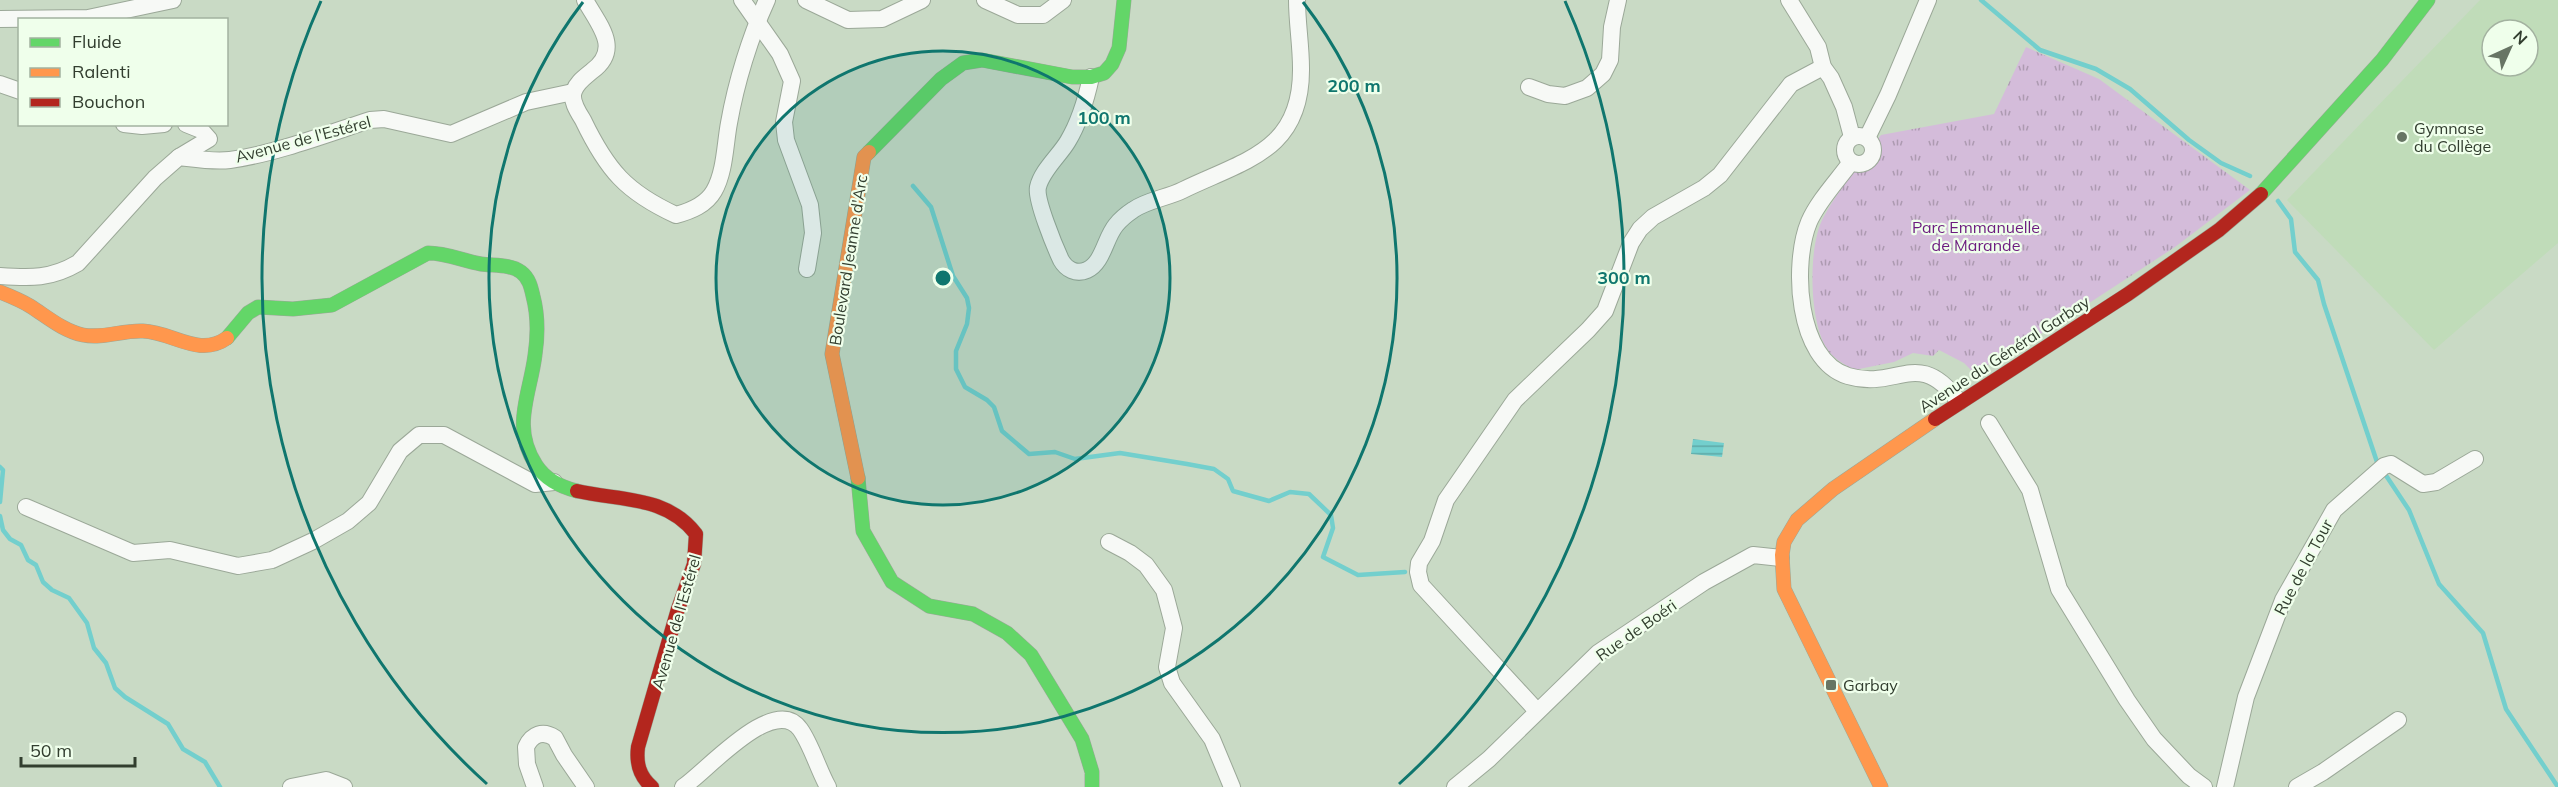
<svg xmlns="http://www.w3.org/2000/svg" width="2558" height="787" viewBox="0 0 2558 787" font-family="Mulish,sans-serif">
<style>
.built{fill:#c0dcb9;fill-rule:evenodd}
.park{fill:url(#park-tufts)}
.water{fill:url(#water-rules)}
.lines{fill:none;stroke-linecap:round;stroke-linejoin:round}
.stream{stroke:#73cfcd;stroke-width:4.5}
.street-casing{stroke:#9ba898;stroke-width:18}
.fast-casing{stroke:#9ba898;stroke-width:15}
.slow-casing{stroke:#9ba898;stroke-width:15}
.jam-casing{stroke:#9ba898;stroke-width:15}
.street{stroke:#f7f9f6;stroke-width:16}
.fast{stroke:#63d668;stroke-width:14}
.slow{stroke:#ff974d;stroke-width:14}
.jam{stroke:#b3261e;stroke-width:14}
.ring{fill:none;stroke:#0f766e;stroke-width:3}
.poi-dot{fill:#677564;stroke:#efffeb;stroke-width:2}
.labels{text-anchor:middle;stroke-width:4.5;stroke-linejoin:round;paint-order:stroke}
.poi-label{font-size:16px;fill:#323e2f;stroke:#efffeb;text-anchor:start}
.street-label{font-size:16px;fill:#323e2f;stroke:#efffeb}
.park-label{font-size:16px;fill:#6c1b7f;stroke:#efffeb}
.centre{fill:#0f766e;stroke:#efffeb;stroke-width:3}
.ring-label{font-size:18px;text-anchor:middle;font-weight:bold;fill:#0f766e;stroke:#efffeb;stroke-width:4.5;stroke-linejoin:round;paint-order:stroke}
</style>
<defs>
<pattern id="park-tufts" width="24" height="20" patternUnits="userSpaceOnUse" patternTransform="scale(1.5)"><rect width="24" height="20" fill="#d4bcda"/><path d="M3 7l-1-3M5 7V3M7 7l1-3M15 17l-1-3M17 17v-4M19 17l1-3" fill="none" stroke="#ad9ab1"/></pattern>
<pattern id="water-rules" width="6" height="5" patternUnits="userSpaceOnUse" patternTransform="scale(1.5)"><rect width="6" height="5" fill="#73cfcd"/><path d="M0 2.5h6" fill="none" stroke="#5fa9a7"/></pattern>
</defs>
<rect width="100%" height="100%" fill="#c9dac5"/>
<path class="built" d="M2480,0H2558V243L2434,350L2287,200ZM2492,30H2528V66H2492Z"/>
<path class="park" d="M2026,47L2099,79L2250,190L2175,247L2054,326L1974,373L1964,363L1939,350L1933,356L1913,353L1894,362L1854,370C1844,364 1832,358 1826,347C1809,319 1808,247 1823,218C1839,188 1862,162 1881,135L1994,114Z"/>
<path class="water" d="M1693,439L1724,443L1722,457L1691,454Z"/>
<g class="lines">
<g class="stream">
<path d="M1981,0L2040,50L2096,69L2130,89L2189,140L2221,163L2250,176"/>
<path d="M913,186L931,207L953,276L967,298L969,308L967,324L956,351V369L965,387L987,400L994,407L1002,431L1029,454L1055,452L1075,459L1120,453L1187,464L1214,469L1228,479L1233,491L1269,501L1290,492L1309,494L1331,515L1333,528L1323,557L1358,575L1405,572"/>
<path d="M2278,201L2291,219L2295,252L2318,280L2324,304L2377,462L2409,510L2439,584L2483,633L2506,709L2558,787"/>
<path d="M0,467L3,470L0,502"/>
<path d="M0,516L3,530L10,539L21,545L28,560L36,565L43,582L52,590L69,598L87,623L94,648L106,663L115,688L125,697L168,724L183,749L205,762L220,787"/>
</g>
<defs>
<g id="street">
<path d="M585,0C599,25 622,49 592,71C585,77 577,82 574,91C570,100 578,112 583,120C607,170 626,192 676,215C691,211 706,205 714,191C725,172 725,144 729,123C736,83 750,37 767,0"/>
<path d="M742,0L780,54L792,81L784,122L786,140L810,205L813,233L807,269"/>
<path d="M806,0L848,20L882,19L922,0"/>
<path d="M985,0L1018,15H1043L1063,0"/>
<path d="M1789,0L1818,47L1823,67L1831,78L1844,107L1852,137"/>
<path d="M0,19L88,18L173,0"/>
<path d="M1091,77C1086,100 1080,121 1068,141C1060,155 1042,170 1038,187C1035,199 1055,247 1061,260C1066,269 1076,275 1087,270C1103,263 1105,238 1116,225C1120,220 1127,214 1133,210C1147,200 1167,198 1183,190C1245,160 1302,151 1301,68C1301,45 1297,23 1297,0"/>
<path d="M0,84L20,91"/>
<path d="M1529,87L1548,94L1565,96L1587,88L1603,74L1610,60L1612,27L1618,0"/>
<path d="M124,124L142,126L164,124"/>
<circle cx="1859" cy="150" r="14"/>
<path d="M1867,138L1888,95L1928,0"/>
<path d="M179,157L209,139L201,130L186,124"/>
<path d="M1851,162C1838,180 1818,201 1809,222C1792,263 1796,360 1848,376C1898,391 1918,346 1959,402"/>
<path d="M0,276C31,278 51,279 78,263L155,178L179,157C196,159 213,162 230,160C274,154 327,134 370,120L384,119L451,134L526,102L573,92"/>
<path d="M1989,423L2030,490L2059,589L2127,700L2154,739L2189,776L2204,787"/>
<path d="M26,507L133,553L170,550L238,566L272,560L313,541L348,521L369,503L400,451L419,435H444L535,484L554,482"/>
<path d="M1109,542L1130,553L1146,565L1164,590L1174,628L1167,667L1172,683L1212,739L1232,787"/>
<path d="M1537,711L1421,585L1418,572L1419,563L1432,541L1446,500L1515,400L1588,330L1605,311L1631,243L1640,229L1653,217L1704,188L1720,175L1791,84L1823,67"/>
<path d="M291,787L326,780L344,787"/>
<path d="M535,787L527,764L526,747C532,734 543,730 555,738L564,755L586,787"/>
<path d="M683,787C706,772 774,693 800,729C811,744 818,769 828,787"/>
<path d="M1455,787L1489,759L1598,653L1704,582L1753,555L1781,558"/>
<path d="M2225,787L2246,697L2283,600L2334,510L2384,466L2391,464L2423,484L2436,482L2475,459"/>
<path d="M2297,787L2323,772L2398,720"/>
</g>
<g id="fast">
<path d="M869,152L941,79L963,63L982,60L1072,77H1091L1104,73L1112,64L1119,48L1124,0"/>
<path d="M2261,194L2382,60L2428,0"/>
<path d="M227,338L248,313L258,307L293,309L332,305L428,253C447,253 463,261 481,264C494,266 510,264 521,272C529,278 531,287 533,296C538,315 538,335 535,355C530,395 511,427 536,465C545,479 561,487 577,491"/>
<path d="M858,478L863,531L892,582L929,606L973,614L1007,633L1031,655L1082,739L1092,772V787"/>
</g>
<g id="slow">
<path d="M0,292C10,296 20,300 30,306C46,316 63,331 83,335C103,339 122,330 143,331C173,332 199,358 227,338"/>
<path d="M858,478L832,354L864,157L869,152"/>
<path d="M1881,787L1784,589L1782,555L1784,542L1797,520L1833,489L1935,419"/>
</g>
<g id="jam">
<path d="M1935,419L2128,294L2219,230L2261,194"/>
<path d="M577,491C620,501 666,495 696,534L694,564L678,609L638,747C636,763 639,776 652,787"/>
</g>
</defs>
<use href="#street" class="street-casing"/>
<use href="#fast" class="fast-casing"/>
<use href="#slow" class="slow-casing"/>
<use href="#jam" class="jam-casing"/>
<use href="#street" class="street"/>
<use href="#fast" class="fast"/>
<use href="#slow" class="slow"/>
<use href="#jam" class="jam"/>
</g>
<circle cx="943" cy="278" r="227" fill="#0f766e" fill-opacity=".12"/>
<g class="ring">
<circle cx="943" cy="278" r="227"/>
<path d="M1303 2A454 454 0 1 1 583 2"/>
<path d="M487 784A681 681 0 0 1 321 1M1565 1A681 681 0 0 1 1399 784"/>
</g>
<g class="poi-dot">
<circle cx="2402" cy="137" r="6"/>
<rect x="1825" y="679" width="12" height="12" rx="3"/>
</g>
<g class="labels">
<g class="poi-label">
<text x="2414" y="134">Gymnase<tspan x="2414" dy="18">du Collège</tspan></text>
<text x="1843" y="691">Garbay</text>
</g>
<g class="street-label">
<text transform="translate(303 139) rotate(-15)" y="6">Avenue de l'Estérel</text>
<text transform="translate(848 260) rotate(-81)" y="6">Boulevard Jeanne d'Arc</text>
<text transform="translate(2004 354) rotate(-33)" y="6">Avenue du Général Garbay</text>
<text transform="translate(2303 567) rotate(-62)" y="6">Rue de la Tour</text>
<text transform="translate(676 622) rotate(-74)" y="6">Avenue de l'Estérel</text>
<text transform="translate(1636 630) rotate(-35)" y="6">Rue de Boéri</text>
</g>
<g class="park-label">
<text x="1976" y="233">Parc Emmanuelle<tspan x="1976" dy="18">de Marande</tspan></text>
</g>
</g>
<circle cx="943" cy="278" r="9" class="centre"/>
<g class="ring-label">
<text x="1354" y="92">200 m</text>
<text x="1104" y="124">100 m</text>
<text x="1624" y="284">300 m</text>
</g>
<rect x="18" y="18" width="210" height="108" fill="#efffeb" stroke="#a3b2a0" stroke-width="1.5"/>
<rect x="30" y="38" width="30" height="9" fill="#63d668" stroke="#a3b2a0" stroke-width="1.5"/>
<text x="72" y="48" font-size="18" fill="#323e2f">Fluide</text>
<rect x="30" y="68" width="30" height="9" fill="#ff974d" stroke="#a3b2a0" stroke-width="1.5"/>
<text x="72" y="78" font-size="18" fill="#323e2f">Ralenti</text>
<rect x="30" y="98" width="30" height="9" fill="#b3261e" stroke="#a3b2a0" stroke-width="1.5"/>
<text x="72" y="108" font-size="18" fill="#323e2f">Bouchon</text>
<g transform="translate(2510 48) rotate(45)"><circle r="28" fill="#efffeb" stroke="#a3b2a0" stroke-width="1.5"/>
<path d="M0-4.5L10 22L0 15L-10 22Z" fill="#677564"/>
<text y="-9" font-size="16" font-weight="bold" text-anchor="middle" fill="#323e2f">N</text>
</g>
<path d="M21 757v9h114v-9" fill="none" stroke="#323e2f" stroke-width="3"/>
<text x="30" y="757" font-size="18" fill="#323e2f" stroke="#efffeb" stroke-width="4.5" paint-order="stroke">50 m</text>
</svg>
